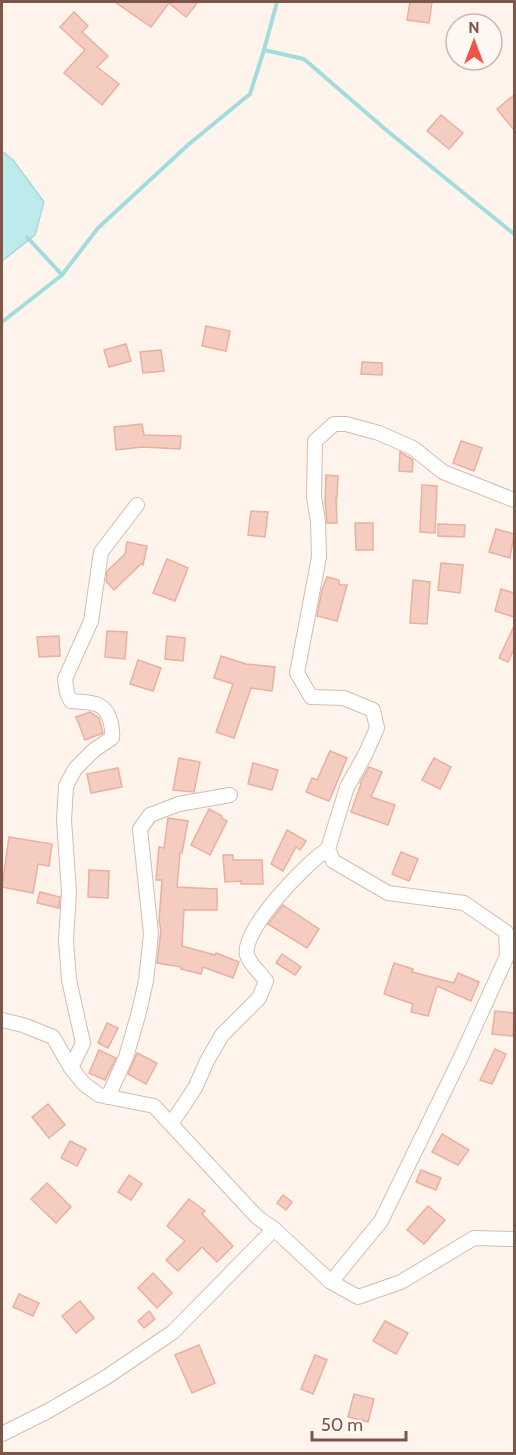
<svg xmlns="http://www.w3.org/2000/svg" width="516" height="1455" viewBox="0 0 516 1455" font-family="Cabin,sans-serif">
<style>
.water{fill:#bdeaea;stroke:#a2dcdd;stroke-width:1.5}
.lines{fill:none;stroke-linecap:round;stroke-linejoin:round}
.stream{stroke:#a2dcdd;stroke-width:4}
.building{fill:#f5cdc0;stroke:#e9b09f;stroke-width:1.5}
.minor-casing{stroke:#d4bcb1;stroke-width:16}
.minor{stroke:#fff;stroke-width:14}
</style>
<rect width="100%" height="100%" fill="#fef4eb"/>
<path class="water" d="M2,151L13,160L44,202L35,235L2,261Z"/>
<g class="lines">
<g class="stream">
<path d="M264,50L304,59L385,129L514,234"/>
<path d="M27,237L62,275"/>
<path d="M2,322L62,275L98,228L189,144L250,94L264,50L277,2"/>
</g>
</g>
<g class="building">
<path d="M115,2H198L186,17L169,3L151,27Z"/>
<path d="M410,2H432L429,23L407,20Z"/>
<path d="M74,12L88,26L82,32L108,56L97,67L119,84L102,105L64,73L85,50L60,27Z"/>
<path d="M514,95V130L497,109Z"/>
<path d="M441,115L463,133L449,149L427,131Z"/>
<path d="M206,326L230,331L226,351L202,346Z"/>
<path d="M126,344L131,361L109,367L104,350Z"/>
<path d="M161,350L164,371L143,373L140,352Z"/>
<path d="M362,362L382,363V375L361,374Z"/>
<path d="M142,424L144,435L181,436L180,449L142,447L116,450L114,427Z"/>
<path d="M461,441L482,448L474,471L453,463Z"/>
<path d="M400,452L413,460L412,472L399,471Z"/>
<path d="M326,475L338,476L337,498H336L337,523H327L325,501Z"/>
<path d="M422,485L437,486L435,533L420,532Z"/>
<path d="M251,511L268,512L265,537L248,535Z"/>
<path d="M355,523H373V550H356Z"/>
<path d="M438,524L465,525L464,537L438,536Z"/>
<path d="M496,529L514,534L510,558L489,552Z"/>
<path d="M127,542L147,546L143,565L141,564L114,590L106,581L107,571L125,554Z"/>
<path d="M167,559L188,568L175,601L153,593Z"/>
<path d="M441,563L463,565L460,593L438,590Z"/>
<path d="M327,577L339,580V585H347L337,621L317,616L322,590Z"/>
<path d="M413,580L430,582L427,624L410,623Z"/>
<path d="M501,589L514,593V617L495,611Z"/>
<path d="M514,626V649L508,662L499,658Z"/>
<path d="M107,631L127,632L125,659L105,657Z"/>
<path d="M59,636L60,656L39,657L37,637Z"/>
<path d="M167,636L185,638L183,661L165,659Z"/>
<path d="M221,656L246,664L275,667L272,691L251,688L234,738L216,732L233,684L214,678Z"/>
<path d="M138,660L161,668L153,691L130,684Z"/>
<path d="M90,712L99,718L103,733L85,740L76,717Z"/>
<path d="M330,751L347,758L329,801L306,792L312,778L317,780Z"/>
<path d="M179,758L200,762L194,792L173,790Z"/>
<path d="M434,758L451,767L440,789L422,780Z"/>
<path d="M253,763L278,770L272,790L248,784Z"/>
<path d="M369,767L382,772L371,797L395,805L388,825L351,812L361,784L360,783Z"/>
<path d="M118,768L122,787L91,793L87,774Z"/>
<path d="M209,809L222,816L221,818L227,821L210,855L191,845Z"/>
<path d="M168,818L188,821L182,853H180L177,887L217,889V910H184L182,946L215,955L216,953L239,962L233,978L203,967L201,974L181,969L182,967L157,963L161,930L159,921L162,880H156L159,847L164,848Z"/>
<path d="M287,830L306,841L300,850L296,847L283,871L271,864Z"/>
<path d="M9,837L52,844L49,866L38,864L33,893L2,887Z"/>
<path d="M401,852L418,859L409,881L392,874Z"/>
<path d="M223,855H233V860H262L263,884H241V881L225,882Z"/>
<path d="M89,870L109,871L108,898L88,897Z"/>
<path d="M40,892L60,897L59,908L37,903Z"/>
<path d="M283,905L319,929L307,948L268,924Z"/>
<path d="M282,954L301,967L295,975L276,963Z"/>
<path d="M394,963L413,969L412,972L454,983L458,973L479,982L471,1001L437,986L428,1016L411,1012L413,1004L384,994Z"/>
<path d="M495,1011L514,1013L513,1036L492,1034Z"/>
<path d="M107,1023L118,1028L108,1048L98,1043Z"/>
<path d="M495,1049L506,1054L492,1084L480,1080Z"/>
<path d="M99,1050L116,1058L105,1080L89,1073Z"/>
<path d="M137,1053L157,1063L146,1084L128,1074Z"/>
<path d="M48,1104L65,1125L49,1138L32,1117Z"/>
<path d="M442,1134L469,1150L458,1165L432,1152Z"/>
<path d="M70,1141L86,1149L77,1166L61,1158Z"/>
<path d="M421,1170L441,1178L436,1190L416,1182Z"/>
<path d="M129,1175L142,1184L131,1200L118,1192Z"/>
<path d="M47,1183L71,1207L56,1223L31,1199Z"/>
<path d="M283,1195L292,1202L286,1210L277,1203Z"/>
<path d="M189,1199L205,1211L202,1214L233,1246L217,1262L202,1247L178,1271L166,1260L185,1241L167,1226Z"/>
<path d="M428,1206L445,1220L424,1244L407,1230Z"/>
<path d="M153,1273L172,1293L157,1308L138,1288Z"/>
<path d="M19,1294L39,1303L33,1316L13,1307Z"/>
<path d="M80,1301L94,1318L76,1333L62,1316Z"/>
<path d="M149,1311L155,1319L144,1328L138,1321Z"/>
<path d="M385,1321L408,1333L396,1354L373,1341Z"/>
<path d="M199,1345L215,1383L192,1393L175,1355Z"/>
<path d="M315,1355L327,1360L313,1394L301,1389Z"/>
<path d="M354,1394L374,1399L368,1422L348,1417Z"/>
</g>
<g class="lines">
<defs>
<g id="minor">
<path d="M2,1020L23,1025L53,1037L71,1068L84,1084L99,1095L154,1106L257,1217L274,1229L331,1282L358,1297L401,1282L474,1238L514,1239"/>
<path d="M71,1068L83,1043L69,980L66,940L69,892L64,820L66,786L75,769L94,750L112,738C113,731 112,727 110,720C104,700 89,703 71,701L67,693L65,679L91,621L101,552L137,505"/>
<path d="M108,1097L126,1057L139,1012L146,981L151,934L140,829L150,815L179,804L230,795"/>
<path d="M171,1124L195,1088L207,1061L222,1035L259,998L266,981C261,974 249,963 247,955C241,930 307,862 328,849"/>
<path d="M331,1282L381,1221L461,1057L507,956L506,932L464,903L388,893L333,861L328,849L347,787L365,755L377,728L373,710L344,698L311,697L297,673L319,557L318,521L314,497L315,441L334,424H346L379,433L413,448L443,472L514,500"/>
<path d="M2,1434L48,1411L105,1378L173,1332L274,1229"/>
</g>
</defs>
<use href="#minor" class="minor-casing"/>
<use href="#minor" class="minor"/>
</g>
<rect width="516" height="1455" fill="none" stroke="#7c554b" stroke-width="6"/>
<g transform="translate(474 42)"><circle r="28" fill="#fff8f3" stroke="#cbb7b0" stroke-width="1.5"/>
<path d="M0-4.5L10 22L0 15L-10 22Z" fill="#ef5549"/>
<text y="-9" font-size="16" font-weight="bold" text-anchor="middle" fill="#7c554b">N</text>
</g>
<path d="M312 1431v9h94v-9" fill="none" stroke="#7c554b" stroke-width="3"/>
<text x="321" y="1431" font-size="18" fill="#7c554b" stroke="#fff8f3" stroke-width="4.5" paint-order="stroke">50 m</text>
</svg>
